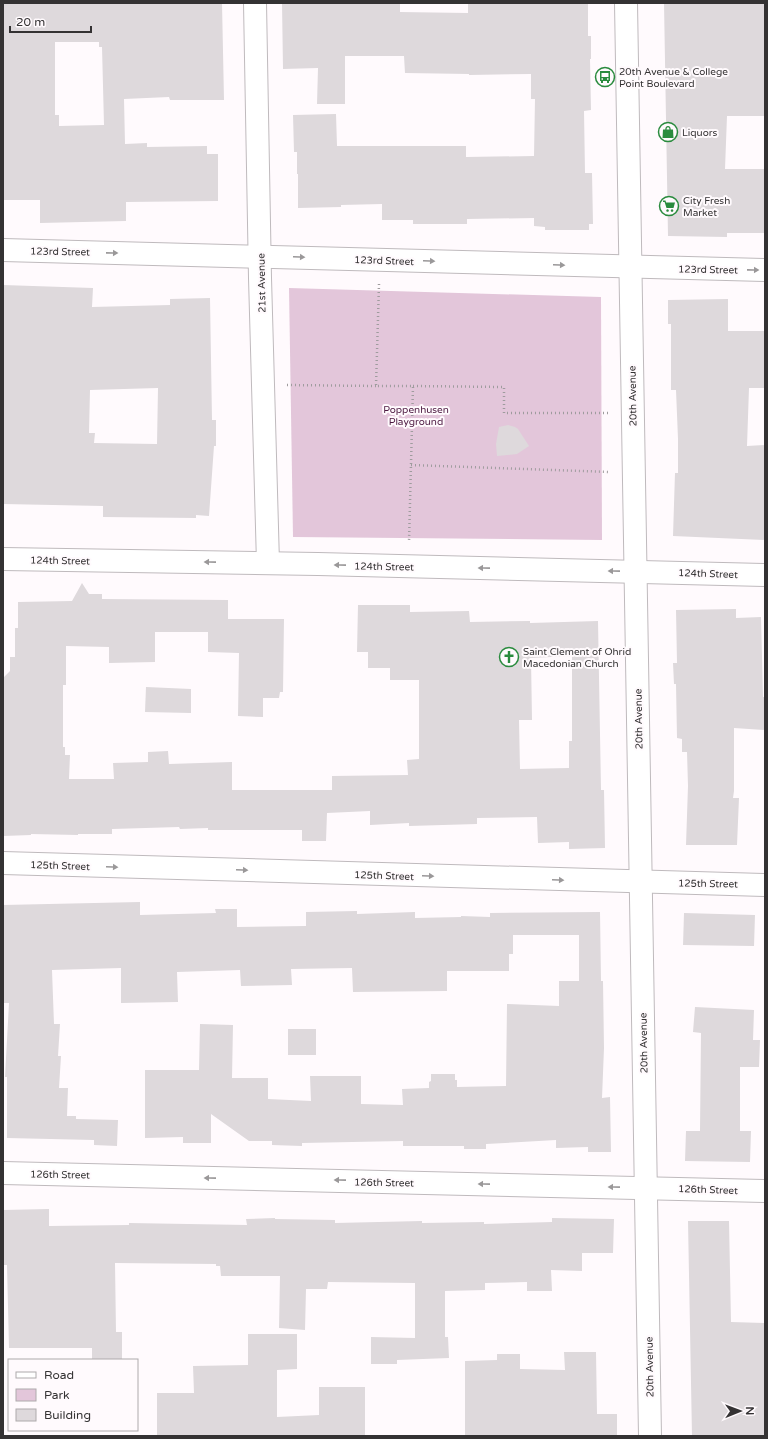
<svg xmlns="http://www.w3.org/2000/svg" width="768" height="1439" viewBox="0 0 768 1439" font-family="'Varela Round',sans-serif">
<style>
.green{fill:#e3c6da}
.building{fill:#ded9dc;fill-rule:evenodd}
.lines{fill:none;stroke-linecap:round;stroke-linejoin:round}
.street-casing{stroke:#bfbabd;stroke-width:24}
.secondary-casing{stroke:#bfbabd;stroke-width:24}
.path{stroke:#9f9c9e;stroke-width:2.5;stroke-dasharray:1 3;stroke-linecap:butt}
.street{stroke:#fff;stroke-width:22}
.secondary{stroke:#fff;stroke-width:22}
.oneway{fill:#9a9899}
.labels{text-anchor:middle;stroke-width:4;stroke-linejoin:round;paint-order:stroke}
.poi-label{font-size:10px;fill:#343233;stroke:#fffafd;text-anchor:start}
.street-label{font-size:10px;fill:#343233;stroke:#fffafd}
.park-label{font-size:10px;fill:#4c1941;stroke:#fffafd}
</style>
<rect width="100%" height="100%" fill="#fffafd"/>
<path class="green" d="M289,288L601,297L602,540L293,537Z"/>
<g class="building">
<path d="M3,3H222L224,100H170L169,97L124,99L125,144L147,143V147L207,146V154H218V201L126,202V221L40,223V200H3ZM55,42H99V47H102L104,125L59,126V115H55Z"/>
<path d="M282,3H400V12L468,13V3H588V36H591V59H590L591,110L584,111L585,173H592L593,224H589V230H545V227L534,226V218L467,219V224H413V220H382V204L341,205V207L298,208V174H297V152H294L293,115L336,114L337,146H466V157L534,156L535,99H531V74L469,75V74L405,73L404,56H345V104H317L318,68L283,69Z"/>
<path d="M664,3H765V116H727L725,169H765V233H727V237L668,236Z"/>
<path d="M3,285L93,288L92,307L170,305V299L210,298L212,420H216V446H214L209,516L196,515V518L103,517V506L3,504ZM158,388L157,444L94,443L95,433H89L90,390Z"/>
<path d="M728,299V331H765V388H749L747,446L765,445V540L673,536L675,473H678V439L676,390H671V324H668V300Z"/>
<path d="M508,425L515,427L518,429L529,446L517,454L497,456L496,444L499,427Z"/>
<path d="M82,583L89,594H102V599L228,600V619H284L283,692H280L279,698H263V717L238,716L239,653L208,652V632H155V662L109,663V647L66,646V685H63V747H65V755H70L69,779H114L113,763L148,762V752L168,751L169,764L232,762V790H332V776L408,775L407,760L419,759V680H390V668H368V652H357L358,605H410V612L469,611L470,622L530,621V623L598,621L601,790H604L605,848L569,849V842L538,843L537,817L477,818V824L409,826V823L370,825V811L327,813L326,841H302V830H208V828L180,829L179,827L112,829V834H78V835L31,834V835L3,836V678L10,671V657H15V628H18V602L72,601ZM572,656V741H569V768L520,769L519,720H532L531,658Z"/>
<path d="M736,609V618L761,617L763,697H765V730L734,728V791L733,798H739L737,845H686L688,786L687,752H682V739L677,738L676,684H674L673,663H677L676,610Z"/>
<path d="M146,687L191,689V713L145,712Z"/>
<path d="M140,902V915L216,913L215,909H237V927L306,926V912L357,911V914L415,912V918L461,917V916L490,917V913L600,912L601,981H603L604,1048L602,1098L610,1097L611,1152H588V1147L556,1148V1140L486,1144V1149H464V1146H403V1141L302,1143V1146L272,1145V1141H249L211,1114V1143H183V1137L145,1138V1070H199L200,1024L233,1025L232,1078H268V1099L311,1101L310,1076H361V1104L403,1105L402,1089L429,1088V1082L431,1081V1074H455V1080H457V1087L506,1086L507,1004L559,1006V981H579V935H513V954H509V971H447V991L353,992L352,968L291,969L292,985L241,986L240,970L177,972L178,1002L121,1003V968L52,970L54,1024H60L58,1056H61L59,1088H68L67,1116H76V1119L118,1120L117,1146L94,1145V1140L7,1138V1077H5L9,1003H3V905Z"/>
<path d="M684,913L755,915L754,946L683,945Z"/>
<path d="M695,1007L754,1010L753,1040H760L759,1067H740V1131H751L750,1162L685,1161L686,1131H700L701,1033L693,1032Z"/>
<rect x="288" y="1029" width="28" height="26"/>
<path d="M49,1209V1226L129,1225V1223L247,1225L246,1219L275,1218V1219L335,1220V1223L422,1221V1223L484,1222V1224L552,1222V1218L614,1219L613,1253H582V1271L551,1270L552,1291H527V1282L485,1283V1290L445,1291V1337H448L449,1358L397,1360V1364H371V1337L415,1338V1283L328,1282L327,1289H306L305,1330L279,1328L280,1276H221L220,1266H216V1264L115,1263L116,1332H122V1360H92V1348H9L7,1265H3V1210Z"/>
<path d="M688,1221H729L731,1322L765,1323V1436H692Z"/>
<path d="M248,1334H297V1369L277,1370V1417L319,1415V1387H365V1436H157V1393H194L193,1366L248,1365Z"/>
<path d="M564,1352H596L597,1414H617V1436H465V1361L497,1360V1354H520V1369L565,1370Z"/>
</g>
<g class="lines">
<defs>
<g id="street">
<path d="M255,3L260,278L268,563"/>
<path d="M3,250L765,270"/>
<path d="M3,559L318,564L765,575"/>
<path d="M3,863L765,885"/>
<path d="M3,1173L765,1191"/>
</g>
<path id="secondary" d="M626,3L650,1436"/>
</defs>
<use href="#street" class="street-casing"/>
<use href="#secondary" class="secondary-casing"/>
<g class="path">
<path d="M379,284L376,386H413L409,542"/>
<path d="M287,385L376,386"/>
<path d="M413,386L504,387V413H608"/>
<path d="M411,465L610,472"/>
</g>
<use href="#street" class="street"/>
<use href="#secondary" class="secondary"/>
</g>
<defs><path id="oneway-solid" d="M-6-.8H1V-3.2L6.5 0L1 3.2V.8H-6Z"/></defs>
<g class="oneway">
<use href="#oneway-solid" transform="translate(112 253) rotate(1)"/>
<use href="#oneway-solid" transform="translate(299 257) rotate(2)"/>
<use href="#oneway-solid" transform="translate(429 261) rotate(2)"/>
<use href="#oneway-solid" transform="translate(559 265) rotate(2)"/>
<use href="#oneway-solid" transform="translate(753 270) rotate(1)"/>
<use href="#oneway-solid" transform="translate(210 562) rotate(-179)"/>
<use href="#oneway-solid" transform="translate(340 565) rotate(-179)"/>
<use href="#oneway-solid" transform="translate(484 568) rotate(-179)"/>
<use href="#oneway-solid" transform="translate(614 571) rotate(-179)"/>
<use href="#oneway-solid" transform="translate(112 867) rotate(2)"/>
<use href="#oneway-solid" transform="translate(242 870) rotate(2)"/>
<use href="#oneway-solid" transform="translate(428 876) rotate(2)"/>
<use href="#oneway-solid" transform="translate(558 880) rotate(2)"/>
<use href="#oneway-solid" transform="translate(210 1178) rotate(-179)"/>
<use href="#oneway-solid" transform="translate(340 1180) rotate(-179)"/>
<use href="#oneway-solid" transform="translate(484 1184) rotate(-179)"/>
<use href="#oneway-solid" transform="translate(614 1187) rotate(-179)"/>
</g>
<defs>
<symbol id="bus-ring" viewBox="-11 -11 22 22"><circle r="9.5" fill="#fffafd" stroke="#2a8b3e" stroke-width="1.5"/><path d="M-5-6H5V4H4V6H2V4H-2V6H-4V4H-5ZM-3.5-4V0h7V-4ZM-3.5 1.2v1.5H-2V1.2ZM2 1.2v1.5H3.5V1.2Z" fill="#2a8b3e"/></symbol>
<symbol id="shop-ring" viewBox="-11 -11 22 22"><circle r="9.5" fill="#fffafd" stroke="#2a8b3e" stroke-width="1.5"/><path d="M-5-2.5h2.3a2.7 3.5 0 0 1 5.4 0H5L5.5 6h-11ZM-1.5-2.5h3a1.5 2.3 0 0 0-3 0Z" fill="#2a8b3e"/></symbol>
<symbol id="supermarket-ring" viewBox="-11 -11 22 22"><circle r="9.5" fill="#fffafd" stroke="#2a8b3e" stroke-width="1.5"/><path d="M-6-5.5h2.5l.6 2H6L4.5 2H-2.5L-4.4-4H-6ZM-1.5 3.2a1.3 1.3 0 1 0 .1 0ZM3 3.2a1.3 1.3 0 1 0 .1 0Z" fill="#2a8b3e"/></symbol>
<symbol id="church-ring" viewBox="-11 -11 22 22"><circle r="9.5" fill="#fffafd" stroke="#2a8b3e" stroke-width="1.5"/><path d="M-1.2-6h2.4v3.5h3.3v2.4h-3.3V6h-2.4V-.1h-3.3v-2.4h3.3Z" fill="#2a8b3e"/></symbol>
</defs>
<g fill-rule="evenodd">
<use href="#bus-ring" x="594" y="66" width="22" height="22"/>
<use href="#shop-ring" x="657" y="121" width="22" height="22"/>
<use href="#supermarket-ring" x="658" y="195" width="22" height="22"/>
<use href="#church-ring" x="498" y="646" width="22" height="22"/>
</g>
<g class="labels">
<g class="poi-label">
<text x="619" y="75">20th Avenue &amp; College<tspan x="619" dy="12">Point Boulevard</tspan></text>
<text x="682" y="136">Liquors</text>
<text x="683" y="204">City Fresh<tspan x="683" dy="12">Market</tspan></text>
<text x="523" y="655">Saint Clement of Ohrid<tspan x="523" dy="12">Macedonian Church</tspan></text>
</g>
<g class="street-label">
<text transform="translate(60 251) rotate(1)" y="4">123rd Street</text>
<text transform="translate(384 260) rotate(2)" y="4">123rd Street</text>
<text transform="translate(708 269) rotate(1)" y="4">123rd Street</text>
<text transform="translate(261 283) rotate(-91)" y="4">21st Avenue</text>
<text transform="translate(632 396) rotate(-91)" y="4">20th Avenue</text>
<text transform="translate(60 560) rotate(1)" y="4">124th Street</text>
<text transform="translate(384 566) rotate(1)" y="4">124th Street</text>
<text transform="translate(708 573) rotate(2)" y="4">124th Street</text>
<text transform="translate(638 719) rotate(-91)" y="4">20th Avenue</text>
<text transform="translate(60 865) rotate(2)" y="4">125th Street</text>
<text transform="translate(384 875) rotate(2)" y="4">125th Street</text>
<text transform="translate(708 883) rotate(1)" y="4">125th Street</text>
<text transform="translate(643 1043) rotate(-91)" y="4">20th Avenue</text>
<text transform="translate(60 1174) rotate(1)" y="4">126th Street</text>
<text transform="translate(384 1182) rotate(1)" y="4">126th Street</text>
<text transform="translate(708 1189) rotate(2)" y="4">126th Street</text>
<text transform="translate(649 1367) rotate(-91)" y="4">20th Avenue</text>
</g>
<g class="park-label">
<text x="416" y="413">Poppenhusen<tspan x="416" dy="12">Playground</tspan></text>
</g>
</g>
<rect width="768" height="1439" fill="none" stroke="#343233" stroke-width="8"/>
<rect x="8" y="1359" width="130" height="72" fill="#fffafd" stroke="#aeaaac"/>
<rect x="16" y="1372" width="20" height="6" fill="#ffffff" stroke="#aeaaac"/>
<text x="44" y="1379" font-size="12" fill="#343233">Road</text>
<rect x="16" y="1389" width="20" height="12" fill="#e3c6da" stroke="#aeaaac"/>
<text x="44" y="1399" font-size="12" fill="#343233">Park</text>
<rect x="16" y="1409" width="20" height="12" fill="#ded9dc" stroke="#aeaaac"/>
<text x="44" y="1419" font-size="12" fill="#343233">Building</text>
<g transform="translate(740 1411) rotate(89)" stroke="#fffafd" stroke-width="3" paint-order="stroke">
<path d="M0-3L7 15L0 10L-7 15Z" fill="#343233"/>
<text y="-6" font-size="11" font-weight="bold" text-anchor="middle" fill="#343233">N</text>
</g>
<path d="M10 26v6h81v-6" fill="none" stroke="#343233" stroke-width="2"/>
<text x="16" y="26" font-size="12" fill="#343233" stroke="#fffafd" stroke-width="3" paint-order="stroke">20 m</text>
</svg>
